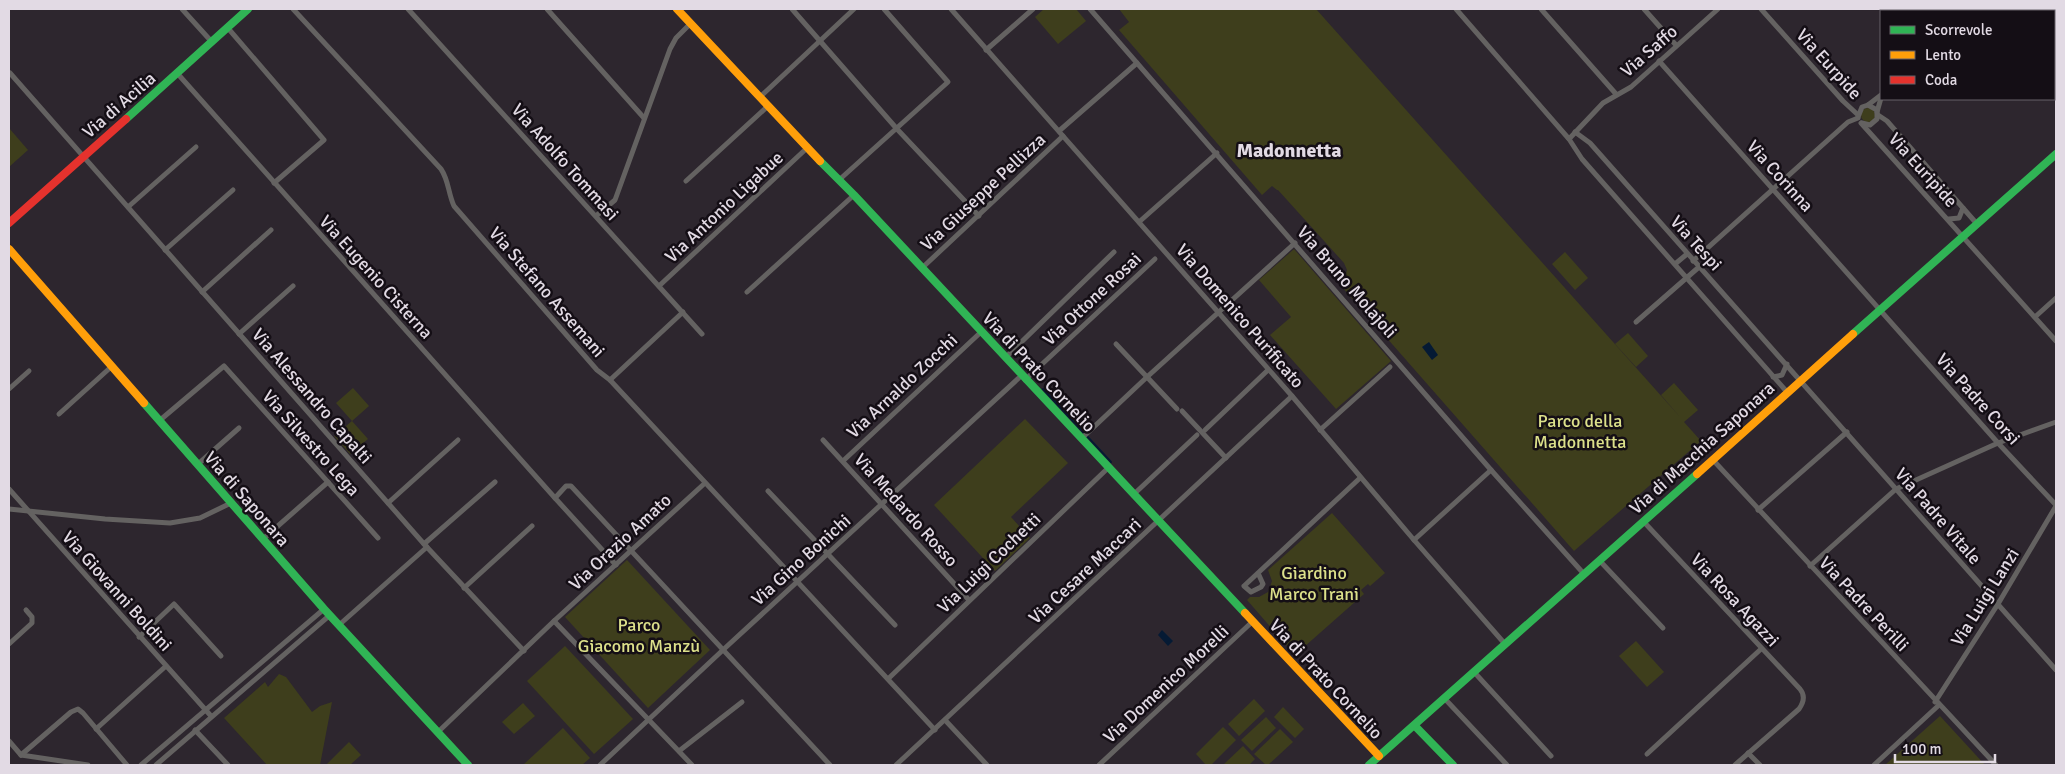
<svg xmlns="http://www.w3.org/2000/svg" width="2065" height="774" viewBox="0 0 2065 774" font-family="Signika,sans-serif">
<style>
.green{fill:#3e3e1c}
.water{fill:#051a34}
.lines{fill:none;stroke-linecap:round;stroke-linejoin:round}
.stream{stroke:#051a34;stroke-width:2}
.street{stroke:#646261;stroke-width:5}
.fast{stroke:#30b455;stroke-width:8}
.slow{stroke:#ff9f0a;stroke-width:8}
.jam{stroke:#e5322d;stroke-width:8}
.labels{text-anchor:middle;stroke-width:5;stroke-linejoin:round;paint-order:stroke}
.street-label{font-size:18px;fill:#e2dae4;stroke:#140e15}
.park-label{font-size:18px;fill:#dce08a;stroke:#140e15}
.quarter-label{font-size:20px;font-weight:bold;fill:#e2dae4;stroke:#140e15}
</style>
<rect width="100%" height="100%" fill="#2d262e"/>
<g class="green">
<path d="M1044,9H1076L1086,21L1058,44L1035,17Z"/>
<path d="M1119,9H1316L1680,417L1661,395L1674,383L1698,410L1684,422L1701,441L1574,551L1342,287L1347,270L1344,263L1278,190H1277L1272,186L1262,195L1119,30L1129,22Z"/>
<circle cx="1868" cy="115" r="7"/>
<path d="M9,128L28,150L9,167Z"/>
<path d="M1294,249L1391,361L1336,409L1270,335L1291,317L1259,280Z"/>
<path d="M1565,252L1588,278L1575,290L1552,264Z"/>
<path d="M1628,333L1648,356L1636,367L1615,344Z"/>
<path d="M353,388L369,406L352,421L368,439L350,454L334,436L352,421L336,403Z"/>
<path d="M1025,419L1068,463L1011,517L1030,538L995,571L934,505Z"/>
<path d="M1332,513L1385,573L1370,586L1368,584L1361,590L1364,594L1295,655L1247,600L1250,597H1259L1268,592L1272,581L1268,570Z"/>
<path d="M627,560L710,650L648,708L565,617Z"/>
<path d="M1636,641L1664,672L1647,687L1619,656Z"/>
<path d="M565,646L633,719L594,754L527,681Z"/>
<path d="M279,674L286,677L312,712L320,706L332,702L320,765H267L224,718L265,682L268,687Z"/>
<path d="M1254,699L1265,711L1239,736L1228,724Z"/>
<path d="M523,703L535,716L514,734L502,722Z"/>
<path d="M1283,707L1304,729L1295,738L1274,717Z"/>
<path d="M1940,716L1985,765H1885Z"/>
<path d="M1266,717L1276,728L1252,751L1241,740Z"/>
<path d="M1223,727L1236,740L1211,765H1206L1196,754Z"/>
<path d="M563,728L590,758L582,765H523Z"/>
<path d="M1280,729L1293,742L1268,765H1266L1254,754Z"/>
<path d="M349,742L361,755L350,765H326Z"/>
<path d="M1243,746L1255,759L1249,765H1223Z"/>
</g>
<g class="water">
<path d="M1429,342L1438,355L1432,360L1422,347Z"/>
<path d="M1162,630L1173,641L1168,646L1158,635Z"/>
</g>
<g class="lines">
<path class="stream" d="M1043,389L1111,462"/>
<g class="street">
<path d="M182,9L211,41"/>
<path d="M293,9L441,169C449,181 448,193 454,206L597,370L610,380L935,730"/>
<path d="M408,9L702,334"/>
<path d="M547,9L644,118"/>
<path d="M792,9L897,129L979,216"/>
<path d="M951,9L1292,396L1414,540L1505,644"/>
<path d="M1090,9L1491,470L1584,574"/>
<path d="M1456,9L1569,139L1582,159L1787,392"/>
<path d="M1541,9L1616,94"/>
<path d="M1644,9L1676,45"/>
<path d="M1761,9L1843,101L1857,114"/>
<path d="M1912,11L1913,9"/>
<path d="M227,27L324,140L274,183"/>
<path d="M986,50L1033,9"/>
<path d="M1659,61L1998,443L2056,505"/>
<path d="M10,73L424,544L524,651"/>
<path d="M177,73L555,498"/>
<path d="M760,97L854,9"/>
<path d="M1877,112L1881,98"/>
<path d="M1878,115L1887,121L1977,224"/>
<path d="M1858,117L1862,107L1868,105L1881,95"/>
<path d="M1861,123L2056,341"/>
<path d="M1862,123L1870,125L1877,119V110L1868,105"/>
<path d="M1059,131L1137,63"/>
<path d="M1575,132L1590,143L2056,670"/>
<path d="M1569,139L1603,103L1631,87L1718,9"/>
<path d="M839,180L948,82L884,9"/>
<path d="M686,181L768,106"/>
<path d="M128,207L196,147"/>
<path d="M596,216L615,200L670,49L676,38L691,23"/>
<path d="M1949,219L1959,218L1963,208"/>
<path d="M1139,222L1217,153"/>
<path d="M165,250L233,190"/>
<path d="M1693,261L1848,122L1858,118"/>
<path d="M1675,264L1687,254"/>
<path d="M922,268L1063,136"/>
<path d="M659,286L807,148"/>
<path d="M202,292L271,230"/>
<path d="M747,292L854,195"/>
<path d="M2035,317L2056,298"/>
<path d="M1636,322L1699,267"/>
<path d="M239,334L293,286"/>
<path d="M1116,344L1177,409"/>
<path d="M1005,358L1114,252"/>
<path d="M1773,377L1782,375L1787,364"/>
<path d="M610,380L683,312"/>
<path d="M1025,380L1155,259"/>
<path d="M9,389L29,371"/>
<path d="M1182,411L1226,458"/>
<path d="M59,414L111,367"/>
<path d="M159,421L224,366L378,538"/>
<path d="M1205,430L1268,370"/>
<path d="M1320,430L1390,367"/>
<path d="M1081,439L1147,377L1295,243"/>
<path d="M823,440L969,600"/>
<path d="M1713,460L1996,765"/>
<path d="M843,461L981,332"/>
<path d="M197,465L239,428"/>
<path d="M9,489L211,716"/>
<path d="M768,491L895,625"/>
<path d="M1133,495L1197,435"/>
<path d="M388,503L458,440"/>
<path d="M9,509L105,519L170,523L200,518L231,503"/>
<path d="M1758,510L1847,432"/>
<path d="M1643,521L1800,689C1805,695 1804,702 1799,709L1735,765"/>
<path d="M263,539L328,482"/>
<path d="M1414,540L1491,470"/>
<path d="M424,544L495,482"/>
<path d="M1599,560L1663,628"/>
<path d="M616,565L555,498L566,486H571L830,765"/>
<path d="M1810,566L1896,489L1998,443L2056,422"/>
<path d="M1258,573L1263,584L1261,587L1251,592L1244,586L1360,478"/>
<path d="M464,588L532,526"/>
<path d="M554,621L692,765"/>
<path d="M339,625L427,547"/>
<path d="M139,637L174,604L221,656"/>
<path d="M9,644L32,623V617L26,610"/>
<path d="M1474,672L1551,756"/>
<path d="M889,678L1108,468"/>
<path d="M1445,699L1507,765"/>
<path d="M1935,702L1998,604L2056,506"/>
<path d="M945,720L987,765"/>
<path d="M96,729L166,666"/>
<path d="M195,730L228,765"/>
<path d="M438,732L554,621L705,483"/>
<path d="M9,741L21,755"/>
<path d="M679,751L742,702"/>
<path d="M1748,753L1760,765"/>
<path d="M1647,754L1761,649"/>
<path d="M21,755L71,712L78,709L83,713L127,765"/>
<path d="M21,755L88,765"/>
<path d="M141,765L324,609"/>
<path d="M156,765L330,615"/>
<path d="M600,765L724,649L1021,376"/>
<path d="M896,765L1292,396"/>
<path d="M1099,765L1252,622"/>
<path d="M1874,765L1939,705"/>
</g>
<g class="fast">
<path d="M126,119L248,9"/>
<path d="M820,161L854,195L1245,613"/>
<path d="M1853,334L2056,154"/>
<path d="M144,403L324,609L468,765"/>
<path d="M1415,726L1453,765"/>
<path d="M1369,765L1697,474"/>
</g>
<g class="slow">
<path d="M677,9L820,161"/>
<path d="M9,249L144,403"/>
<path d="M1697,474L1853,334"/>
<path d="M1245,613L1379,756"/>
</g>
<path class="jam" d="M9,223L126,119"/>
</g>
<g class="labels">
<g class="street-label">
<text transform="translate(1649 51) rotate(-41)" y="6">Via Saffo</text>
<text transform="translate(1829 64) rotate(48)" y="6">Via Eurpide</text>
<text transform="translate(119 105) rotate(-41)" y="6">Via di Acilia</text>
<text transform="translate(565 162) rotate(48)" y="6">Via Adolfo Tommasi</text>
<text transform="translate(1923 170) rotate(48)" y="6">Via Euripide</text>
<text transform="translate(1780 176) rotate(48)" y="6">Via Corinna</text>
<text transform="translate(983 192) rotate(-43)" y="6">Via Giuseppe Pellizza</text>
<text transform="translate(724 207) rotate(-43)" y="6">Via Antonio Ligabue</text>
<text transform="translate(1696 243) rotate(48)" y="6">Via Tespi</text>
<text transform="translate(376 277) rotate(48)" y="6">Via Eugenio Cisterna</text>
<text transform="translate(1347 282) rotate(49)" y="6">Via Bruno Molajoli</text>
<text transform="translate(547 292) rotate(49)" y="6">Via Stefano Assemani</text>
<text transform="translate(1092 299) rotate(-43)" y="6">Via Ottone Rosai</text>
<text transform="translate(1240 316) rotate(49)" y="6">Via Domenico Purificato</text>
<text transform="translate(1039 372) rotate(47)" y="6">Via di Prato Cornelio</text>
<text transform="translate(902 386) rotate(-43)" y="6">Via Arnaldo Zocchi</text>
<text transform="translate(312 396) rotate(49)" y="6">Via Alessandro Capalti</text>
<text transform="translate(1978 399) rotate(48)" y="6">Via Padre Corsi</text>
<text transform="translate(311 443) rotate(48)" y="6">Via Silvestro Lega</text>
<text transform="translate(1702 448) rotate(-42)" y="6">Via di Macchia Saponara</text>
<text transform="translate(247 499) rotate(49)" y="6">Via di Saponara</text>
<text transform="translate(906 510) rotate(48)" y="6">Via Medardo Rosso</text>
<text transform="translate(1938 516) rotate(49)" y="6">Via Padre Vitale</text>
<text transform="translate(620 542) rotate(-43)" y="6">Via Orazio Amato</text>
<text transform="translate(801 560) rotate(-42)" y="6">Via Gino Bonichi</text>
<text transform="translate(989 563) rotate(-44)" y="6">Via Luigi Cochetti</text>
<text transform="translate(1085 571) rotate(-43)" y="6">Via Cesare Maccari</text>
<text transform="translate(117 591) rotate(48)" y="6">Via Giovanni Boldini</text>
<text transform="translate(1985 597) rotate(-58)" y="6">Via Luigi Lanzi</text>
<text transform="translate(1735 600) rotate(47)" y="6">Via Rosa Agazzi</text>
<text transform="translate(1864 604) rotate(47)" y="6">Via Padre Perilli</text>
<text transform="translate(1326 679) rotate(47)" y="6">Via di Prato Cornelio</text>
<text transform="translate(1166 684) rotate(-43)" y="6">Via Domenico Morelli</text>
</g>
<g class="park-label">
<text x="1580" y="427">Parco della<tspan x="1580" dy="21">Madonnetta</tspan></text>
<text x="1314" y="579">Giardino<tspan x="1314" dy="21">Marco Trani</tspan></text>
<text x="639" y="631">Parco<tspan x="639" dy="21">Giacomo Manzù</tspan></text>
</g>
<g class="quarter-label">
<text x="1289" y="157">Madonnetta</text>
</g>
</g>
<rect width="2065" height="774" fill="none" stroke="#e2dae4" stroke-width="20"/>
<rect x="1880" y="10" width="175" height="90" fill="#140e15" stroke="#666068"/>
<rect x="1890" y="26" width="25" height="8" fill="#30b455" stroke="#666068"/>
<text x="1925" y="35" font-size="15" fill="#e2dae4">Scorrevole</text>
<rect x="1890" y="51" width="25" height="8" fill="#ff9f0a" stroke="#666068"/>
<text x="1925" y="60" font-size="15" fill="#e2dae4">Lento</text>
<rect x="1890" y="76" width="25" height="8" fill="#e5322d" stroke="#666068"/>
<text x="1925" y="85" font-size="15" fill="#e2dae4">Coda</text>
<path d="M1895 754v8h100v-8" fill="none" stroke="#e2dae4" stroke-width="2.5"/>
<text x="1902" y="754" font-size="15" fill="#e2dae4" stroke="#140e15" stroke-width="4" paint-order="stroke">100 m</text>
</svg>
